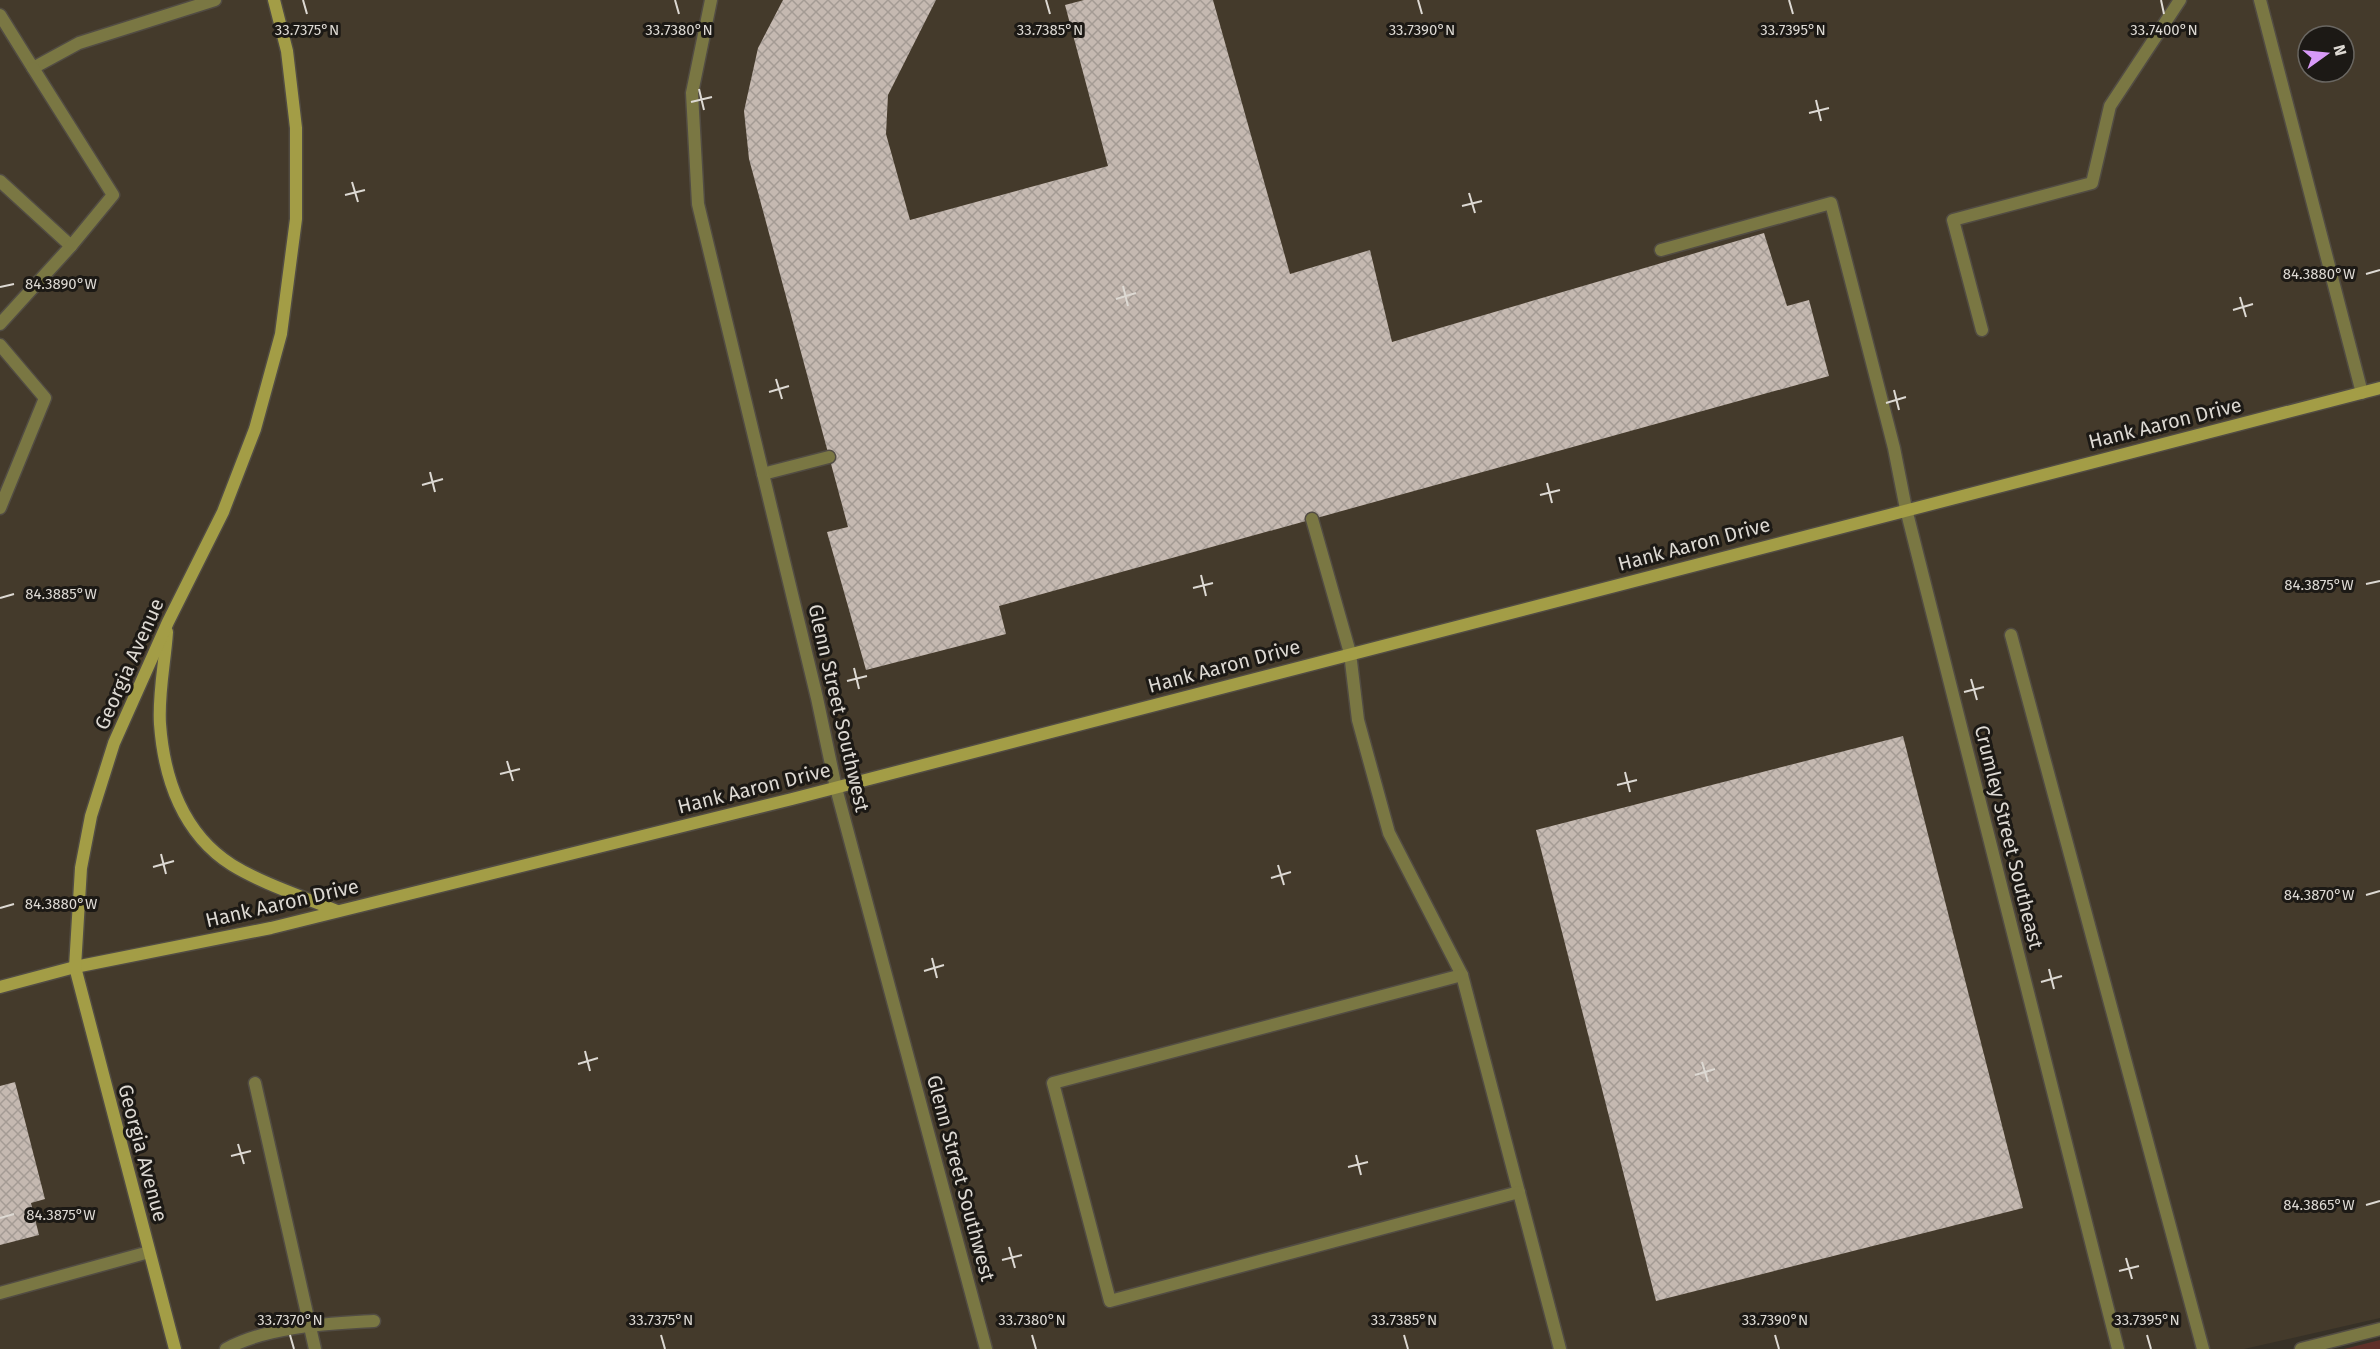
<svg xmlns="http://www.w3.org/2000/svg" width="2380" height="1349" viewBox="0 0 2380 1349" font-family="'Fira Sans',sans-serif">
<style>
.built{fill:#443a2b;fill-rule:evenodd}
.green{fill:#603029}
.building{fill:url(#building-cross-hatch)}
.lines{fill:none;stroke-linecap:round;stroke-linejoin:round}
.service-casing{stroke:#524c43;stroke-width:15}
.minor-casing{stroke:#524c43;stroke-width:15}
.secondary-casing{stroke:#524c43;stroke-width:15}
.service{stroke:#7a7743;stroke-width:12}
.minor{stroke:#7a7743;stroke-width:12}
.secondary{stroke:#a39d46;stroke-width:12}
.ticks{fill:none;stroke:#ddd9d3;stroke-width:2}
.labels{text-anchor:middle;stroke-width:6;stroke-linejoin:round;paint-order:stroke}
.street-label{font-size:20px;fill:#ddd9d3;stroke:#1c1915}
.ticks-label{font-size:15px;text-anchor:middle;fill:#ddd9d3;stroke:#1c1915;stroke-width:6;stroke-linejoin:round;paint-order:stroke}
</style>
<defs>
<pattern id="building-cross-hatch" width="8" height="8" patternUnits="userSpaceOnUse" patternTransform="scale(1.5)"><rect width="8" height="8" fill="#c5b9b1"/><path d="M0 0l8 8M0 8l8-8" fill="none" stroke="#a49b94"/></pattern>
</defs>
<rect width="100%" height="100%" fill="#373127"/>
<path class="built" d="M0,0H2380V1318L2244,1349H0ZM2308,36H2344V72H2308Z"/>
<path class="green" d="M2380,1340V1349H2344Z"/>
<g class="building">
<path d="M783,0H936L888,95L886,134L910,220L1108,166L1065,5L1084,0H1213L1290,274L1370,250L1392,342L1764,233L1787,306L1809,300L1829,376L999,606L1006,634L866,670L827,532L848,527L749,159L744,111L758,48Z"/>
<path d="M1903,736L2023,1208L1656,1301L1536,830Z"/>
<path d="M15,1082L45,1199L31,1203L39,1235L0,1245V1086Z"/>
</g>
<g class="lines">
<defs>
<g id="service">
<path d="M2260,0L2362,393"/>
<path d="M0,15L33,68L79,43L215,0"/>
<path d="M0,181L71,246"/>
<path d="M1661,250L1831,203L1894,448L1906,509"/>
<path d="M0,324L71,246L113,195L33,68"/>
<path d="M1982,330L1953,220L2092,183L2110,106L2180,0"/>
<path d="M0,345L45,398L0,508"/>
<path d="M763,474L829,457"/>
<path d="M1312,519L1350,653L1358,720L1389,833L1462,975L1560,1349"/>
<path d="M2011,635L2203,1349"/>
<path d="M1462,975L1053,1083L1110,1301L1519,1192"/>
<path d="M255,1083L315,1349"/>
<path d="M0,1293L149,1252"/>
<path d="M226,1349C268,1326 326,1324 374,1321"/>
</g>
<g id="minor">
<path d="M711,0L692,93L698,204L817,698L836,788L986,1349"/>
<path d="M1906,509L2118,1349"/>
<path d="M2301,1349L2380,1329"/>
</g>
<g id="secondary">
<path d="M167,632C165,662 158,694 160,724C164,779 183,834 232,865C263,884 304,897 337,911"/>
<path d="M0,987L75,967L271,928L792,799L2380,388"/>
<path d="M175,1349L75,967L81,868L91,816L114,743L168,622L223,512L255,429L281,334L296,219V128L287,51L274,0"/>
</g>
</defs>
<use href="#service" class="service-casing"/>
<use href="#minor" class="minor-casing"/>
<use href="#secondary" class="secondary-casing"/>
<use href="#service" class="service"/>
<use href="#minor" class="minor"/>
<use href="#secondary" class="secondary"/>
</g>
<path class="ticks" d="M303,0L307,14M675,0L679,14M1046,0L1050,14M1418,0L1422,14M1789,0L1793,14M2161,0L2164,14M699,89L704,110M1816,100L1821,121M691,102L712,97M1809,113L1829,108M352,182L358,202M1469,193L1475,213M345,195L365,190M1462,206L1482,201M2366,274L2380,270M1123,286L1128,306M0,287L14,284M2240,297L2246,317M1116,299L1136,293M2233,310L2253,304M776,379L782,399M1894,390L1899,410M769,392L789,386M1886,403L1906,397M430,472L435,492M1547,483L1552,503M422,485L443,479M1540,495L1560,490M1201,575L1206,596M2366,584L2380,581M1193,588L1213,583M0,598L14,594M854,668L859,689M1971,679L1977,700M847,681L867,676M1964,692L1984,687M507,761L513,781M1625,772L1630,792M500,774L520,769M1617,785L1637,780M161,854L166,874M1278,865L1284,885M153,867L174,861M1271,878L1291,872M2366,895L2380,891M0,908L14,904M932,958L937,978M2049,969L2054,989M924,971L944,965M2041,982L2062,976M585,1051L590,1071M1702,1062L1708,1082M578,1064L598,1058M1695,1075L1715,1069M238,1144L244,1164M1356,1155L1361,1175M231,1156L251,1151M1348,1167L1368,1162M2366,1205L2380,1201M0,1218L14,1214M1009,1247L1015,1268M2126,1258L2132,1279M1002,1260L1022,1255M2119,1271L2139,1266M290,1335L294,1349M661,1335L665,1349M1032,1335L1036,1349M1404,1335L1408,1349M1775,1335L1779,1349M2147,1335L2151,1349"/>
<g class="labels">
<g class="street-label">
<text transform="translate(2165 423) rotate(-14)" y="7">Hank Aaron Drive</text>
<text transform="translate(1694 544) rotate(-15)" y="7">Hank Aaron Drive</text>
<text transform="translate(129 664) rotate(-66)" y="7">Georgia Avenue</text>
<text transform="translate(1224 666) rotate(-15)" y="7">Hank Aaron Drive</text>
<text transform="translate(839 708) rotate(77)" y="7">Glenn Street Southwest</text>
<text transform="translate(754 788) rotate(-14)" y="7">Hank Aaron Drive</text>
<text transform="translate(2009 837) rotate(76)" y="7">Crumley Street Southeast</text>
<text transform="translate(282 903) rotate(-13)" y="7">Hank Aaron Drive</text>
<text transform="translate(143 1153) rotate(75)" y="7">Georgia Avenue</text>
<text transform="translate(961 1178) rotate(75)" y="7">Glenn Street Southwest</text>
</g>
</g>
<g class="ticks-label">
<text x="307" y="35">33.7375°N</text>
<text x="679" y="35">33.7380°N</text>
<text x="1050" y="35">33.7385°N</text>
<text x="1422" y="35">33.7390°N</text>
<text x="1793" y="35">33.7395°N</text>
<text x="2164" y="35">33.7400°N</text>
<text x="2319" y="279">84.3880°W</text>
<text x="61" y="289">84.3890°W</text>
<text x="2319" y="590">84.3875°W</text>
<text x="61" y="599">84.3885°W</text>
<text x="2319" y="900">84.3870°W</text>
<text x="61" y="909">84.3880°W</text>
<text x="2319" y="1210">84.3865°W</text>
<text x="61" y="1220">84.3875°W</text>
<text x="290" y="1325">33.7370°N</text>
<text x="661" y="1325">33.7375°N</text>
<text x="1032" y="1325">33.7380°N</text>
<text x="1404" y="1325">33.7385°N</text>
<text x="1775" y="1325">33.7390°N</text>
<text x="2147" y="1325">33.7395°N</text>
</g>
<g transform="translate(2326 54) rotate(75)"><circle r="28" fill="#1c1915" stroke="#696661" stroke-width="1.5"/>
<path d="M0-4.5L10 22L0 15L-10 22Z" fill="#d89af8"/>
<text y="-9" font-size="16" font-weight="bold" text-anchor="middle" fill="#ddd9d3">N</text>
</g>
</svg>
